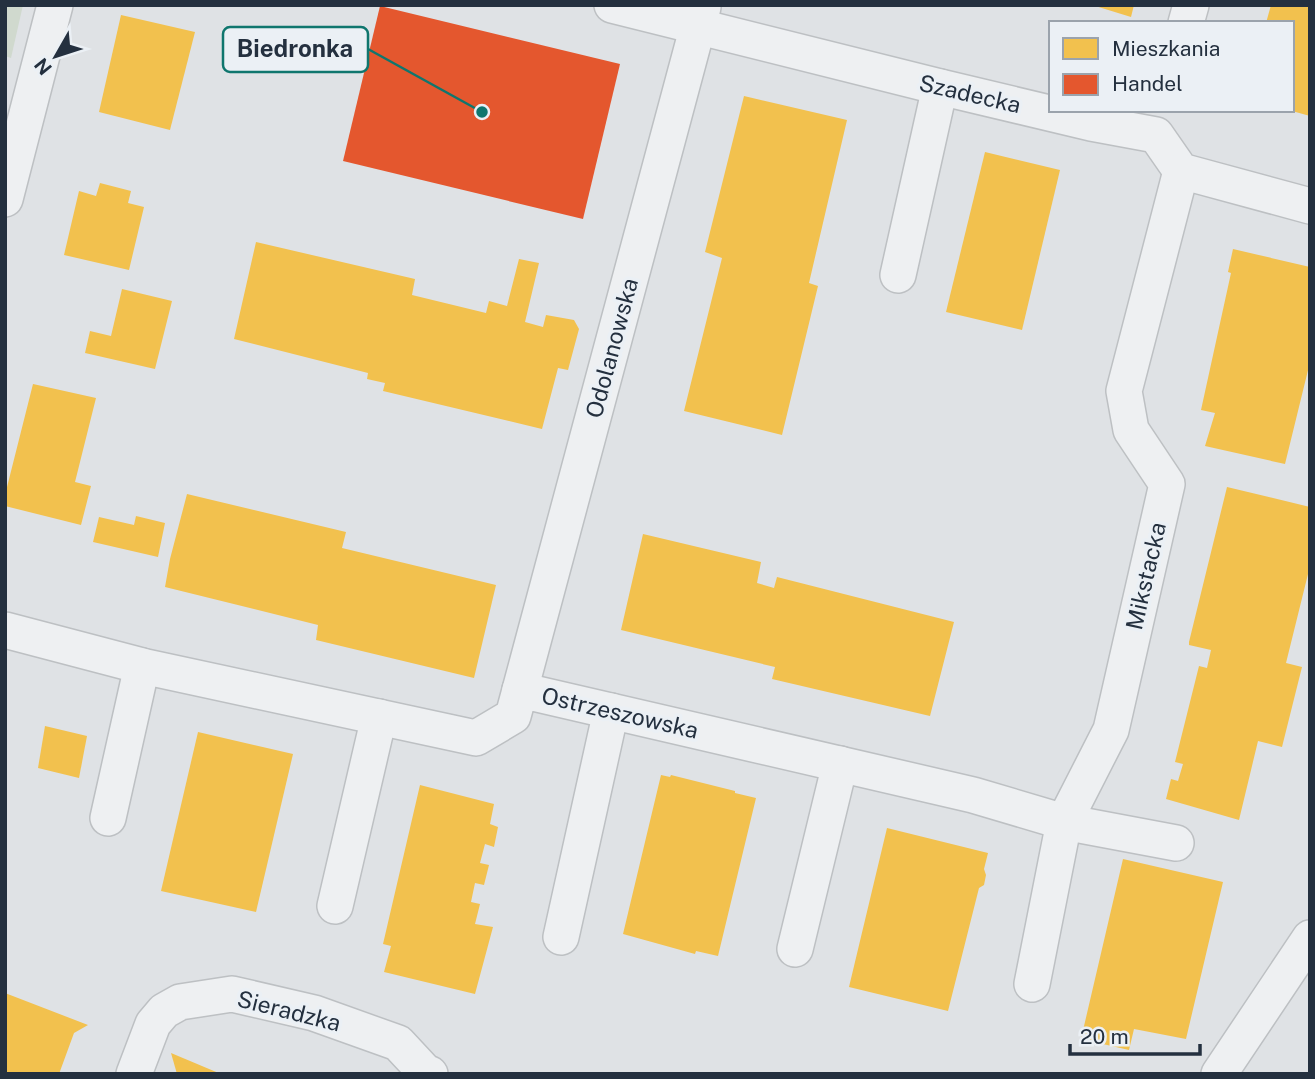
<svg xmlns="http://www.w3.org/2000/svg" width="1315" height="1079" viewBox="0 0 1315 1079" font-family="'Public Sans',sans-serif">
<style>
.green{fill:#d0d9ce}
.homes{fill:#f2c14e}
.shops{fill:#e4572e}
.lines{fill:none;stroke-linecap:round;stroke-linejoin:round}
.minor-casing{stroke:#bdc0c3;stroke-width:38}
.minor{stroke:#eef0f2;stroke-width:35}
.labels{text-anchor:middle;stroke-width:7;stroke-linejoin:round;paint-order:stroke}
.street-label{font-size:23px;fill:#24303f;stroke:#ebf0f5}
.leader{fill:none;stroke:#0f766e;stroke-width:2.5}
.callout-dot{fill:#0f766e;stroke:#ebf0f5;stroke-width:2.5}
.callout{fill:#ebf0f5;stroke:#0f766e;stroke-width:2.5}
.callout-label{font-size:24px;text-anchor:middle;font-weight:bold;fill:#24303f}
</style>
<rect width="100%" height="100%" fill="#dfe2e5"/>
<path class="green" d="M5,5H23L11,58L5,56Z"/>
<g class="homes">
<path d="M1092,5H1134L1131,17Z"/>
<path d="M1271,5H1310V116L1292,111V23H1266Z"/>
<path d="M121,15L195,32L170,130L99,112Z"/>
<path d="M744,96L847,120L809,283L818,286L782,435L684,411L722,258L705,252Z"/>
<path d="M985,152L1060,170L1022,330L946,312Z"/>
<path d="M100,183L131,191L128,203L144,207L129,270L64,255L79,191L96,196Z"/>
<path d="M256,242L415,279L412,295L486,313L489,301L507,306L519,259L539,263L525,322L543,327L546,315L574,320L579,329L568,370L558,368L542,429L383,391L385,383L367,379L368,373L234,339Z"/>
<path d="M1233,249L1310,267V362L1285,464L1205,446L1215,413L1201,410L1231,273L1228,272Z"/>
<path d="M122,289L172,301L155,369L85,353L90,331L111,336Z"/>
<path d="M33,384L96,398L75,482L91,486L81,525L5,506V495Z"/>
<path d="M1227,487L1310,507V574H1308L1286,663L1302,667L1282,747L1258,741L1239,820L1166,799L1171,779L1178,781L1183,764L1175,762L1199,666L1207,668L1211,650L1189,645V642Z"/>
<path d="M187,494L346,532L342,548L496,585L474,678L316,640L318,625L165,587L170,559Z"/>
<path d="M136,516L165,523L158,557L93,542L99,517L134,525Z"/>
<path d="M643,534L761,562L757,583L774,588L777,577L954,622L930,716L772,679L775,667L621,630Z"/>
<path d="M45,726L87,736L79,778L38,768Z"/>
<path d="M198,732L293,754L256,912L161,891Z"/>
<path d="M661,775L670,777L671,775L735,791V793L756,798L718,956L696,951L695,954L623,934Z"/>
<path d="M420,785L494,804L490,824L498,827L494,847L485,844L480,863L489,865L484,885L475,883L471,902L480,904L475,924L493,927L475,994L384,972L391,946L383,944Z"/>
<path d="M887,828L988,853L984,869L986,875L984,885L979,888L948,1011L849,987Z"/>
<path d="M1123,859L1223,882L1186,1039L1134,1029L1129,1050L1081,1039Z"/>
<path d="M5,993L88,1025L74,1033L59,1074H5Z"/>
<path d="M171,1053L221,1074H177Z"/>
</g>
<path class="shops" d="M380,6L620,64L583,219L343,161Z"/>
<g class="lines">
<defs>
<g id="minor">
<path d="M612,5L940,87L1091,123L1156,135L1181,171L1310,206"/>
<path d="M1186,23L1191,5"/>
<path d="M5,199L55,5"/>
<path d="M898,275L940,87"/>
<path d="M5,630L142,666L476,738L513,716L520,690L973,795L1064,822L1176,843"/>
<path d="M520,690L703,7"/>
<path d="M108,818L142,666"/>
<path d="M335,906L379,717"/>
<path d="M561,937L611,711"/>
<path d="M795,949L840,764"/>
<path d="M1032,984L1064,822L1111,730L1167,484L1131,430L1124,391L1181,171"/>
<path d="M134,1074L153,1024L164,1011L180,1002L232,994L314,1013L398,1043L425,1072L430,1074"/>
<path d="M1219,1074L1310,938"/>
</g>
</defs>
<use href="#minor" class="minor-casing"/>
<use href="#minor" class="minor"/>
</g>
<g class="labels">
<g class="street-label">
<text transform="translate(970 94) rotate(13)" y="8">Szadecka</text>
<text transform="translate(612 348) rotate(-75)" y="8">Odolanowska</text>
<text transform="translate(1146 576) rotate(-77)" y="8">Mikstacka</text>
<text transform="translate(620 713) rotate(13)" y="8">Ostrzeszowska</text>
<text transform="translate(289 1011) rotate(14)" y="8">Sieradzka</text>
</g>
</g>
<path class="leader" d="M482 112L368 49"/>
<circle class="callout-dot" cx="482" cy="112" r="7"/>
<rect class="callout" x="223" y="27" width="145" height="45" rx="7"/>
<g class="callout-label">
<text x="295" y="57">Biedronka</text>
</g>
<rect width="1315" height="1079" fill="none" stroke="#24303f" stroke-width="14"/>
<rect x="1049" y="21" width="245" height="91" fill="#ebf0f5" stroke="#9ba3ac" stroke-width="2"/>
<rect x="1063" y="38" width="35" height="21" fill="#f2c14e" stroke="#9ba3ac" stroke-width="2"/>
<text x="1112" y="56" font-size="21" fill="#24303f">Mieszkania</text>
<rect x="1063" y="74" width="35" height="21" fill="#e4572e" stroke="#9ba3ac" stroke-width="2"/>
<text x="1112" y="91" font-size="21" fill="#24303f">Handel</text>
<g transform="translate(56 56) rotate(231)" stroke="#ebf0f5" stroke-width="5" paint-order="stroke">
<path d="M0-5L12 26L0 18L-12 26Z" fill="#24303f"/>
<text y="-10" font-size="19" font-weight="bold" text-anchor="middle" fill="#24303f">N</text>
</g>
<path d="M1070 1044v10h130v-10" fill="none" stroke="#24303f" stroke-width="3.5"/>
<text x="1080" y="1044" font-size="21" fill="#24303f" stroke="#ebf0f5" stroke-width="5" paint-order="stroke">20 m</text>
</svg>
